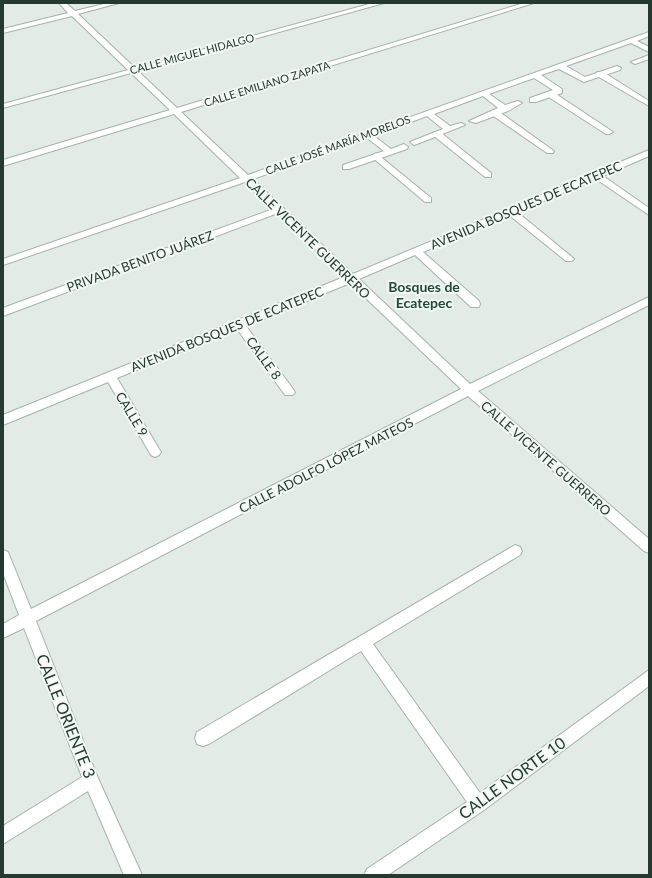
<svg xmlns="http://www.w3.org/2000/svg" width="652" height="878" viewBox="0 0 652 878" font-family="Lato,sans-serif">
<style>
.lines{fill:none;stroke-linecap:round;stroke-linejoin:round}
.pedestrian-casing{stroke:#a5b2ab;stroke-width:2}
.minor-casing{stroke:#a5b2ab;stroke-width:2}
.pedestrian{fill:#fff;fill-rule:evenodd}
.minor{fill:#fff;fill-rule:evenodd}
.labels{text-anchor:middle;stroke-width:4;stroke-linejoin:round;paint-order:stroke}
.far-street-label{font-size:11px;fill:#243a30;stroke:#f2f8f4}
.street-label{font-size:13px;fill:#243a30;stroke:#f2f8f4}
.neighbourhood-label{font-size:14px;font-weight:bold;fill:#224a3a;stroke:#f2f8f4}
.near-street-label{font-size:16px;fill:#243a30;stroke:#f2f8f4}
</style>
<rect width="100%" height="100%" fill="#e2ebe5"/>
<g class="lines">
<defs>
<g id="pedestrian">
<path d="M597,72H603L649,101V106L597,76Z"/>
<path d="M547,92H553L613,132L609,134H606L547,96Z"/>
<path d="M492,111H498L554,151L553,153H547L492,115Z"/>
<path d="M434,132H440L491,173V177H485L434,136Z"/>
<path d="M376,153L431,198V202H425L373,158L372,156Z"/>
</g>
<g id="minor">
<path d="M59,3H66L75,11L108,3H119L78,14L135,68L373,3H384L138,71L177,108L524,3H534L181,112L248,175L649,32V36L637,41L649,47V52L631,43L566,66L585,77L617,66L621,68L620,70L584,82L559,69L541,75L562,89V93L536,102H530V98L553,90L534,78L489,94L505,105L518,101L522,103L508,111L476,123L469,121L498,108L483,96L434,114L450,126L461,123L465,125L417,144L414,145L410,142L443,129L427,116L374,136L391,149L404,144L408,147L407,149L349,169H343V165L384,151L367,138L253,179L353,274L649,150V156L603,176L649,208V215L596,179L517,212L572,257L574,259L572,261H566L509,215L423,252L479,301L480,304L479,307H471L415,255L359,279L470,384L649,297V305L478,391L649,539V553L644,551L468,396L36,621L97,776L142,875H124L88,791L3,844V826L82,777L24,628L3,638V624L19,615L3,573V550L8,552L31,609L461,389L350,283L246,326L293,389L295,392L293,395H285L237,329L117,378L159,449L161,452L159,455L155,457L151,455L108,382L3,425V415L344,277L278,213L3,316V308L273,209L245,182L3,265V259L240,178L174,114L3,166V160L170,110L131,73L3,108V104L128,70L72,16L3,33V29L68,13Z"/>
<path d="M649,55V59L635,64L631,62Z"/>
<path d="M515,545L520,547L522,551L520,555L373,644L480,793L649,670V686L484,810L388,875H364L367,869L467,802L361,651L209,744L203,746L197,744L195,738L197,732Z"/>
</g>
</defs>
<use href="#pedestrian" class="pedestrian-casing"/>
<use href="#minor" class="minor-casing"/>
<use href="#pedestrian" class="pedestrian"/>
<use href="#minor" class="minor"/>
</g>
<g class="labels">
<g class="far-street-label">
<text transform="translate(192 54) rotate(-15)" y="4">CALLE MIGUEL HIDALGO</text>
<text transform="translate(267 84) rotate(-17)" y="4">CALLE EMILIANO ZAPATA</text>
<text transform="translate(338 145) rotate(-20)" y="4">CALLE JOSÉ MARÍA MORELOS</text>
</g>
<g class="street-label">
<text transform="translate(526 205) rotate(-23)" y="5">AVENIDA BOSQUES DE ECATEPEC</text>
<text transform="translate(308 238) rotate(44)" y="5">CALLE VICENTE GUERRERO</text>
<text transform="translate(140 261) rotate(-20)" y="5">PRIVADA BENITO JUÁREZ</text>
<text transform="translate(227 329) rotate(-22)" y="5">AVENIDA BOSQUES DE ECATEPEC</text>
<text transform="translate(264 358) rotate(54)" y="5">CALLE 8</text>
<text transform="translate(132 414) rotate(59)" y="5">CALLE 9</text>
<text transform="translate(546 458) rotate(41)" y="5">CALLE VICENTE GUERRERO</text>
<text transform="translate(326 465) rotate(-27)" y="5">CALLE ADOLFO LÓPEZ MATEOS</text>
</g>
<g class="neighbourhood-label">
<text x="424" y="292">Bosques de<tspan x="424" dy="16">Ecatepec</tspan></text>
</g>
<g class="near-street-label">
<text transform="translate(66 716) rotate(68)" y="6">CALLE ORIENTE 3</text>
<text transform="translate(512 778) rotate(-36)" y="6">CALLE NORTE 10</text>
</g>
</g>
<rect width="652" height="878" fill="none" stroke="#243a30" stroke-width="8"/>
</svg>
